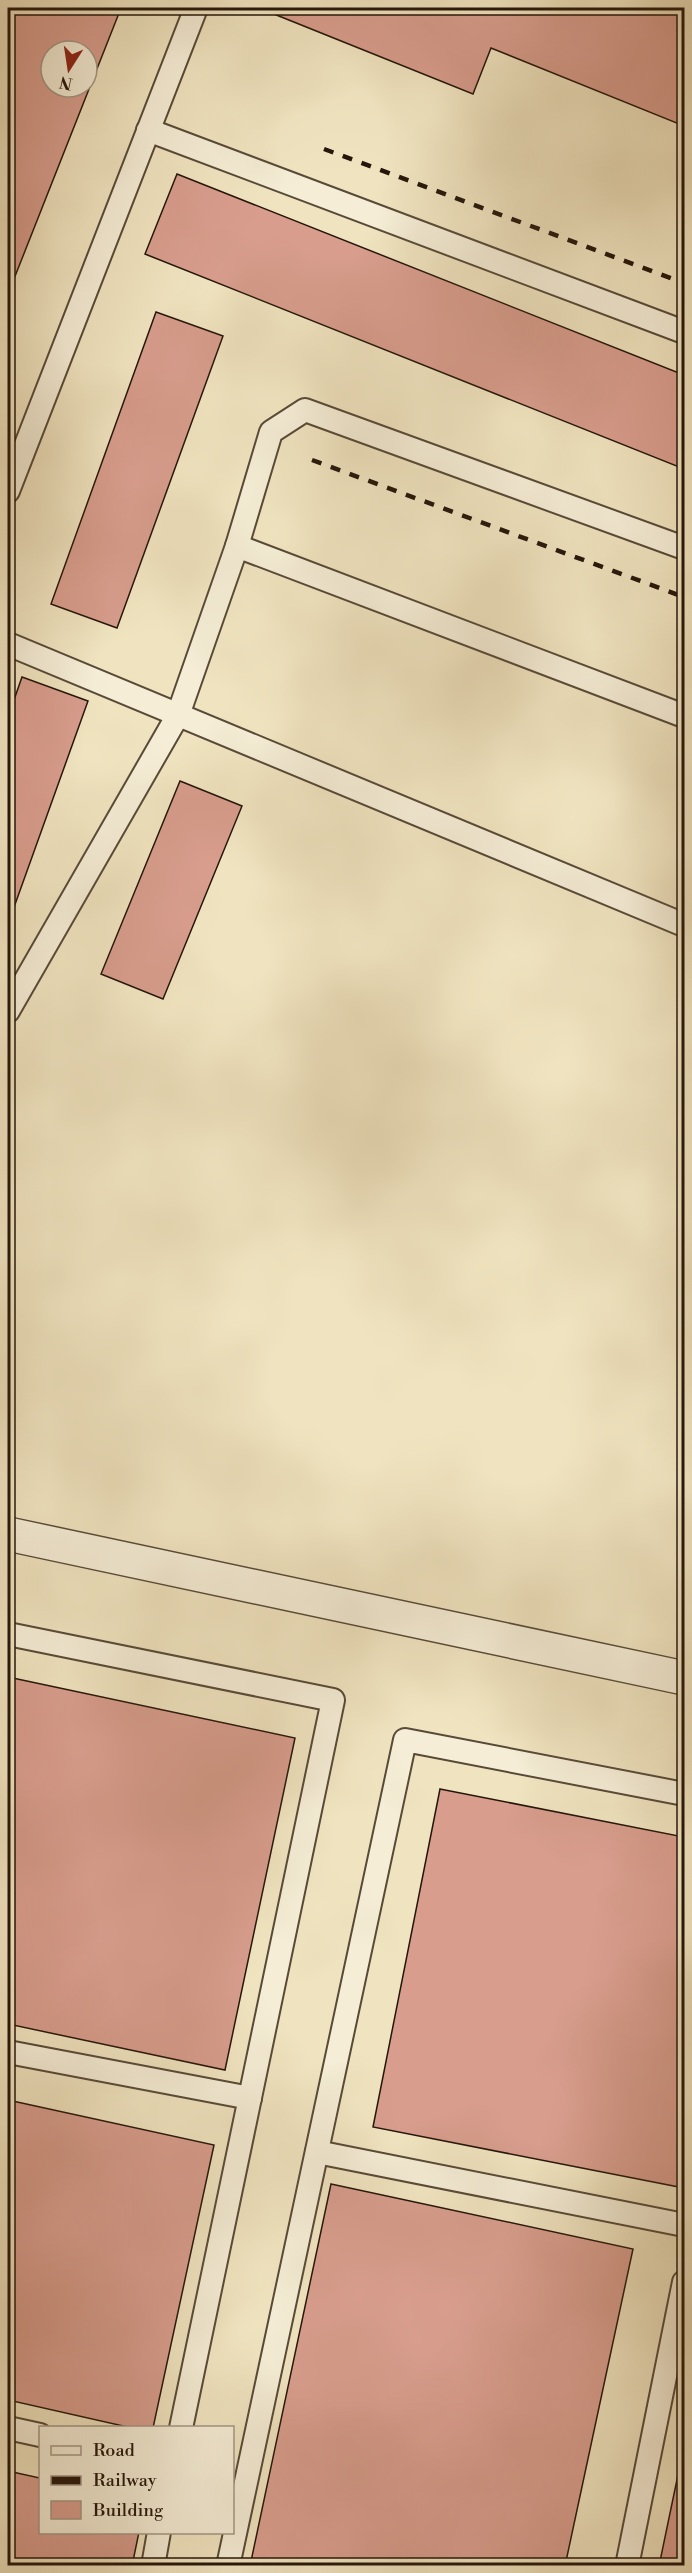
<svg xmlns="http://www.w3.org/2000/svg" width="692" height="2573" viewBox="0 0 692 2573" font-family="'Libre Bodoni',serif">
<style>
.building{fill:#d89d8d;stroke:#25160b;stroke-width:1.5;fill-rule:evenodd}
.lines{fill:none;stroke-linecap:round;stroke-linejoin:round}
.service-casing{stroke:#584a38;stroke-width:26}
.minor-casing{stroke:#584a38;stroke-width:36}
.service{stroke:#f5edd6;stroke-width:22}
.minor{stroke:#f5edd6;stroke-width:33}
.rail{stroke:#25160b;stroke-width:4.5;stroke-dasharray:10 10;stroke-linecap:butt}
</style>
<rect width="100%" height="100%" fill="#f0e4c0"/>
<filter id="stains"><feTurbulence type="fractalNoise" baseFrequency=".00333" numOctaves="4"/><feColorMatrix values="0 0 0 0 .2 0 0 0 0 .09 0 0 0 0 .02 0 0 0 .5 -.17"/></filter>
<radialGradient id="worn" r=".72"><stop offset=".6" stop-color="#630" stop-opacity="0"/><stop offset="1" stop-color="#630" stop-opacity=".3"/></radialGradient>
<g class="building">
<path d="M8,8H121L8,294ZM51,51H87V87H51Z"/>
<path d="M265,8H684V126L491,48L473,94L264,10Z"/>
<path d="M177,174L684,375V469L145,254Z"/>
<path d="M156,312L223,336L117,628L51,604Z"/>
<path d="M22,677L88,701L8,924V717Z"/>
<path d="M180,781L242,806L163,999L101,974Z"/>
<path d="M8,1677L295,1738L225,2070L8,2024Z"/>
<path d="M440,1789L684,1837V2188L373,2127Z"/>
<path d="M8,2100L214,2145L153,2428H132L8,2400Z"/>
<path d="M331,2184L633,2249L565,2566H250Z"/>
<path d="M684,2446V2566H659Z"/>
<path d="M8,2471L40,2478V2532H139L132,2566H8Z"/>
</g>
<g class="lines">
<defs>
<g id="service">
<path d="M148,130L684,332"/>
<path d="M8,491L196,8"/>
<path d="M237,546L271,432L305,410L684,548"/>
<path d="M8,644L684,925"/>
<path d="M8,1011L178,715L237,546L684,716"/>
<path d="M8,1634L333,1700L181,2428"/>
<path d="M8,2052L250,2098"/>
<path d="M317,2152L684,2225"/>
<path d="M8,2428L40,2435"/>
<path d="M153,2566L159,2532"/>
<path d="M228,2566L405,1740L684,1794"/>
<path d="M627,2566L684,2282"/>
</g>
<path id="minor" d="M8,1534L684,1678"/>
</defs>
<use href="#service" class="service-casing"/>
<use href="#minor" class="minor-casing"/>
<use href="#service" class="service"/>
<use href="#minor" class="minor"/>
<g class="rail">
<path d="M324,149L684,283"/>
<path d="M312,460L684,597"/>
</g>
</g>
<rect width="692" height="2573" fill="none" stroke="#f0e4c0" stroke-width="30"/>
<rect x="9" y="9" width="674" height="2555" fill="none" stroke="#25160b" stroke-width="3"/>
<rect x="15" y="15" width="662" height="2543" fill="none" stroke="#25160b" stroke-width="1.5"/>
<rect x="39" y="2426" width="195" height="108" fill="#f5edd6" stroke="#a29785" stroke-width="1.5"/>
<rect x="51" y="2446" width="30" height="9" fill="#f5edd6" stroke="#a29785" stroke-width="1.5"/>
<text x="93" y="2456" font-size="18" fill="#25160b">Road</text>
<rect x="51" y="2476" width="30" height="9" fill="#25160b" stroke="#a29785" stroke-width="1.5"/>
<text x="93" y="2486" font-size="18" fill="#25160b">Railway</text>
<rect x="51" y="2501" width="30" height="18" fill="#d89d8d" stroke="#a29785" stroke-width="1.5"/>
<text x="93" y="2516" font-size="18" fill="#25160b">Building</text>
<g transform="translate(69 69) rotate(192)"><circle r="28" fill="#f5edd6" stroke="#a29785" stroke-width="1.5"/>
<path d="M0-4.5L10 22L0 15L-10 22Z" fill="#8f2418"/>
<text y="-9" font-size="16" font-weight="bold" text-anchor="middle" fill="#25160b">N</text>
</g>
<rect width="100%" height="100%" filter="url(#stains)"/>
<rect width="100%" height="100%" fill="url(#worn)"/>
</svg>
